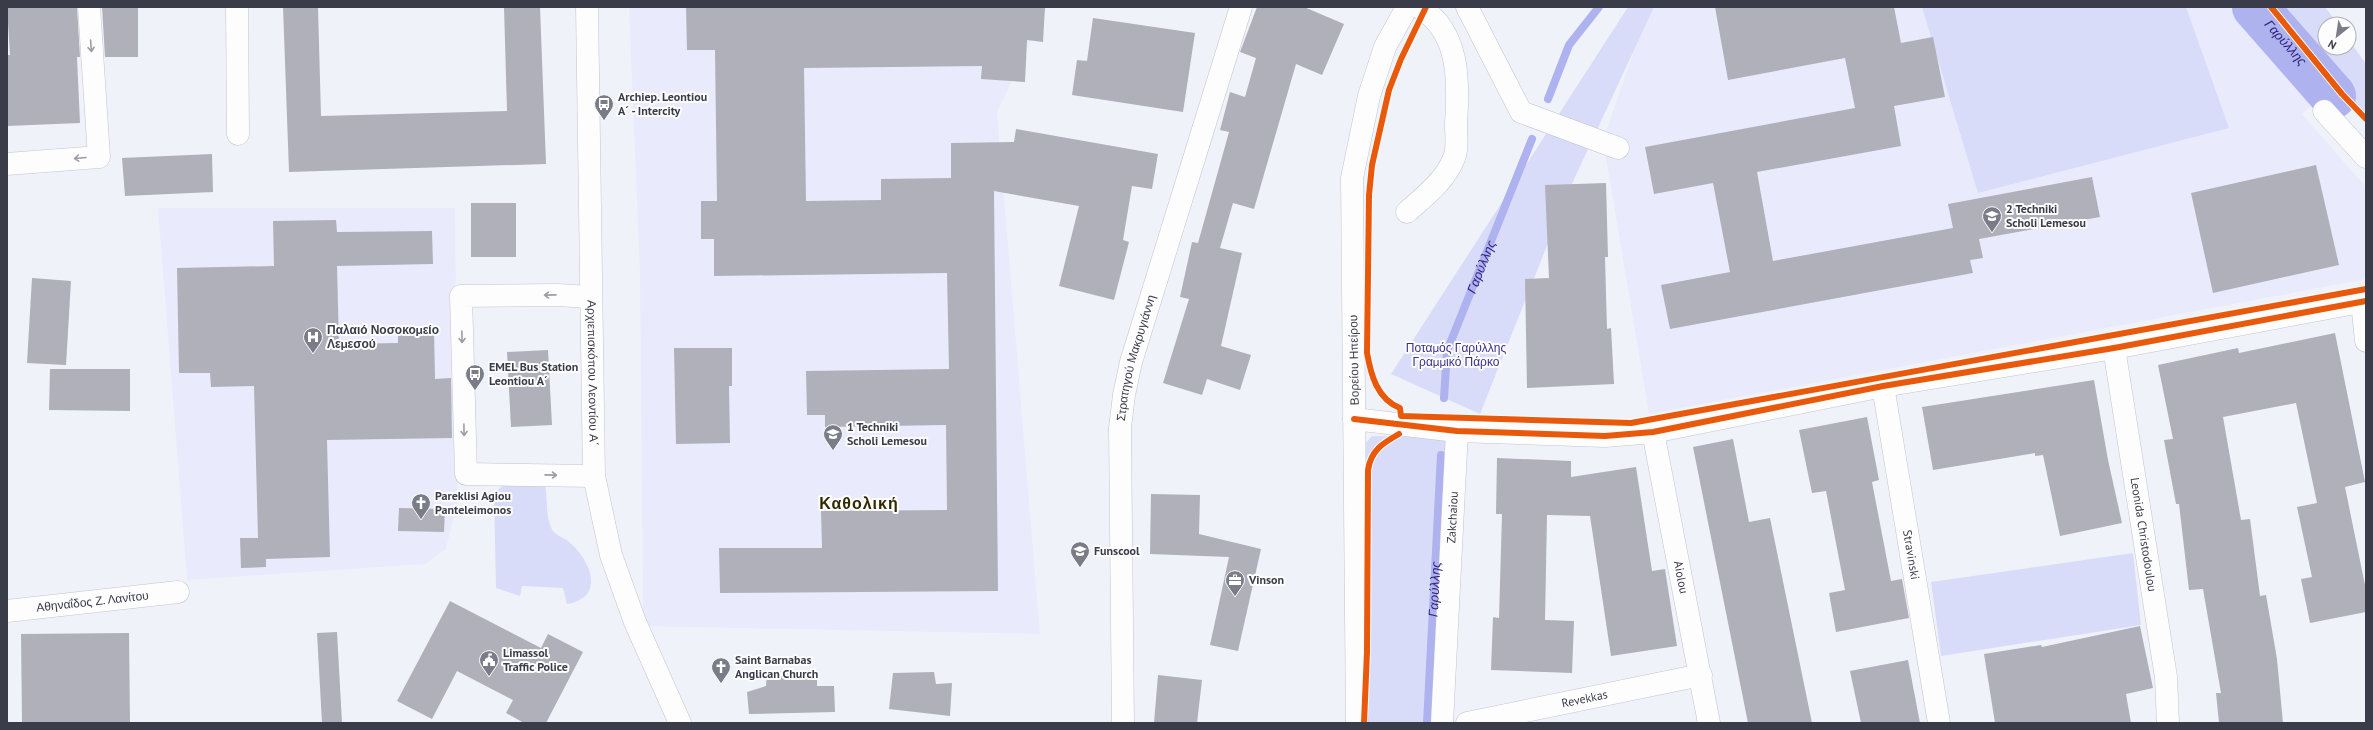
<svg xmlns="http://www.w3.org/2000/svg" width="2373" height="730" viewBox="0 0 2373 730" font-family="'PT Sans',sans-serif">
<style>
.built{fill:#e9ebfd}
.green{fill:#d9dcf8}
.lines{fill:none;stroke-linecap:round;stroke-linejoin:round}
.stream{stroke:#aeb2ee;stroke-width:8}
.river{stroke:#aeb2ee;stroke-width:46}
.building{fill:#afb0b9}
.minor-casing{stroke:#c2c4ce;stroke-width:23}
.major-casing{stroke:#c2c4ce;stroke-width:23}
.minor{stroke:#fdfdfe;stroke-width:22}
.major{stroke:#fdfdfe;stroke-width:22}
.cycleway-casing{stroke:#fdfdfd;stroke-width:8}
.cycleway{stroke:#e8590c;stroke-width:6}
.oneway{stroke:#9c9ca4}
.labels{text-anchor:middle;stroke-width:4;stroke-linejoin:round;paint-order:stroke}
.poi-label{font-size:12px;font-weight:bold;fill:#3b3c49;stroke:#fdfdfd;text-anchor:start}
.park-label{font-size:12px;fill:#382f8e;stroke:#fdfdfd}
.street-label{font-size:12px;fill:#3b3c49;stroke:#fdfdfd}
.water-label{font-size:13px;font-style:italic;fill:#2d1f7e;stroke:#fdfdfd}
.district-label{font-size:16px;font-weight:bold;letter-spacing:1px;fill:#312a00;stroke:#fdfdfd}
</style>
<rect width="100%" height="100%" fill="#f0f2fa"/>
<g class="built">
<path d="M629,7H1047L997,112L1040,634L643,626L640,275Z"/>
<path d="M1649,7H2257L2328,90L2302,114L2366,187V279L1649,414L1603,140Z"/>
<path d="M158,208H455L458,499L446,549L425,564L187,580Z"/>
</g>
<g class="green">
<path d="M1628,7H1654L1570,188L1480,414L1391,374Z"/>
<path d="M1922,7H2186L2229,128L1978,193Z"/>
<path d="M2274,7H2325L2338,24H2325V48H2349V40L2366,64V116L2301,45Z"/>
<path d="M1372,436L1452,437V723H1351L1347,465Z"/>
<path d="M505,483L545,485C548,500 545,518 553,531C556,535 564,538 568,541C590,559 607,597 567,604L563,588L522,586L520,596L496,588L494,494Z"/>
<path d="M2133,553L2141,625L1941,656L1931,582Z"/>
</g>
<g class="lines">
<g class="stream">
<path d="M1548,99L1569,45L1599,7"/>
<path id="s1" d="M1444,398L1447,351L1532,139"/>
<path id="s2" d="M1427,723L1441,455"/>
</g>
<path class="river" id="s3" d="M2255,7L2333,96"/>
</g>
<g class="building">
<path d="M7,7H77L80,57H77L80,123L7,126V55H10Z"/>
<path d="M102,7H138V57H105Z"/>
<path d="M283,7H318L321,116L507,111L504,7H540L546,164L289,172Z"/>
<path d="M686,7H1045L1043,42L1027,40L1025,82L981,79L982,66L804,68L806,201L881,200V179L951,178V143L1014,142L1016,129L1158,154L1152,189L1132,186L1123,240L1129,242L1114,300L1059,286L1079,206L994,191L998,591L720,593L719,548H822L821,511L947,510L946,425L825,427V415H807L806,371L949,369L947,273L714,276V239H701V201H717L715,50H687Z"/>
<path d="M1257,7H1304L1344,24L1322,75L1296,64L1254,209L1233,203L1220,248L1242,253L1221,346L1251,355L1240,390L1207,379L1202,395L1163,383L1189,299L1180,297L1192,242L1198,243L1229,132L1220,130L1230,92L1245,97L1256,58L1240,52Z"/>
<path d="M1715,7H1894L1901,43L1933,37L1945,97L1894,106L1901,146L1757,172L1773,261L1953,228L1948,204L2092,177L2100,217L1979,239L1983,258L1970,260L1973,273L1670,329L1661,285L1730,272L1713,183L1654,194L1645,147L1855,108L1845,58L1728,80Z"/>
<path d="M1093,18L1195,33L1183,112L1072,95L1077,60L1087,61Z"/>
<path d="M212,154L213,192L125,196L122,158Z"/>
<path d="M2316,165L2339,265L2213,293L2191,193Z"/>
<path d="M1606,183L1608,257H1605L1607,329L1611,328L1614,384L1527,388L1525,279L1549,278L1545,185Z"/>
<rect x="471" y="203" width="45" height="54"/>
<path d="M336,220L337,232L432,231L433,264L337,266L339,344L398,343V330H434L435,379L451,378L452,438L327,440L330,557L266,559V567L241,568L240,538H258L254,386L211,387L210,373H179L177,268L274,266L273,221Z"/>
<path d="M32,278L71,281L66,365L27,363Z"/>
<path d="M2335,333L2365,482L2345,487L2366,590V612L2310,623L2301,579L2312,577L2297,507L2317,503L2296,403L2223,417L2241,520L2250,519L2260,596L2266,595L2277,659L2283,723H2219L2216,693H2221L2203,589L2189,590L2179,504H2176L2164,440L2173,439L2158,365L2238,348L2239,353Z"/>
<path d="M674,348H732V386H729L730,443L676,444Z"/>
<path d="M548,350L552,425L511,427L507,352Z"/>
<path d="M50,369H130V411L49,410Z"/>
<path d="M2094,380L2108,460L2122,523L2060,536L2043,455L2035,456V453L1933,470L1922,407Z"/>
<path d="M1867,417L1879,480L1872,482L1891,581L1902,579L1909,618L1836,632L1829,593L1845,590L1826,491L1812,493L1799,430Z"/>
<path d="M1733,439L1749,522L1770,518L1812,723H1748L1693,447Z"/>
<path d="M1497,458L1571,461V477L1636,467L1652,571L1665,569L1677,646L1611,656L1590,516L1547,515L1545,620L1574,621L1572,673L1491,670L1493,617L1499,618L1502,514H1496Z"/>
<path d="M1151,494L1200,495L1199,534L1261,549L1238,651L1210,645L1229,557L1150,554Z"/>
<path d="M399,508L445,509L444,532L398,531Z"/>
<path d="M450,601L541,648L548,634L583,652L546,723H524L506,713L513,700L457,671L432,719L397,701Z"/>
<path d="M2140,626L2153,688L2126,694L2131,723H1995L1984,654L2041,645L2042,647Z"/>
<path d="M337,632L342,723H322L317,633Z"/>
<path d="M129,633L130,723H22L21,634Z"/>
<path d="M1908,660L1920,723H1861L1850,671Z"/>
<path d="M817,670V686H834L835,712L749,714L747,692L766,686L767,672Z"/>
<path d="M934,672L936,684L952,683L950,716L889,709L893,673Z"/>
<path d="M1158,675L1202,680L1197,723H1154Z"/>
</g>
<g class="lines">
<defs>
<g id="minor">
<path d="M237,7L238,134"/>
<path d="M1467,7L1521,112L1618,148"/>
<path d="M2324,111L2366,157"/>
<path d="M7,164L99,157L89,7"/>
<path d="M1407,212C1425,196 1445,181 1454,158C1458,149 1456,134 1456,124C1459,82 1460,31 1419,7"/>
<path d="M589,297L558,295L461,296L466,474L594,476"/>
<path d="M2362,302L2366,341"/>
<path id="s4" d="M2114,348L2166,677L2168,723"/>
<path id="s5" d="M1883,386L1939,723"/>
<path d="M1354,419L1457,431L1605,436L1653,432L1883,386L2114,348L2366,301"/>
<path id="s6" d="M1653,432L1709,723"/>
<path id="s7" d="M7,611L178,592"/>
<path id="s8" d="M1123,723L1120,428L1124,395L1131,362L1241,7"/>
<path d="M1357,723L1352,178L1369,96L1385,47L1407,7"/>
<path id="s9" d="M1442,723L1457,431"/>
<path id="s10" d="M1467,723L1701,675"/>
</g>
<g id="major">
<path id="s11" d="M587,7L594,476L611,555L635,622L680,723"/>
</g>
</defs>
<use href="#minor" class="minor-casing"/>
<use href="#major" class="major-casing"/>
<use href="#minor" class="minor"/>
<use href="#major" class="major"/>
<defs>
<g id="cycleway">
<path d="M1426,7L1401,59L1389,90L1372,165L1369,195L1367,353C1371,375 1377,399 1400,408L1401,416L1631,423L2366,289"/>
<path d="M2271,7L2342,94L2366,119"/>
<path d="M1354,419L1457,431L1605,436L1653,432L1883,386L2114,348L2366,301"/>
<path d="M1364,723L1367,652L1368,470C1371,450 1383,443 1399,434"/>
</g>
</defs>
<use href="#cycleway" class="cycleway-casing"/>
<use href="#cycleway" class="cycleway"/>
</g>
<defs><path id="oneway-shaft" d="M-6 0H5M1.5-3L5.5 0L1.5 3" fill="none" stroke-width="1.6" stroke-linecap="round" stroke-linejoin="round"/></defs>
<g class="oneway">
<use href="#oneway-shaft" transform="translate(91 46) rotate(86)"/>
<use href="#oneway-shaft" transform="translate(80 158) rotate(175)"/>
<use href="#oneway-shaft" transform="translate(550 295) rotate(179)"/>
<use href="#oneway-shaft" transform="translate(462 337) rotate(89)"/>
<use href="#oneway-shaft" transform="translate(464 430) rotate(89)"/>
<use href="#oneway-shaft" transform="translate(551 475) rotate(1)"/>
</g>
<defs>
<symbol id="bus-pin" viewBox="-11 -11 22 30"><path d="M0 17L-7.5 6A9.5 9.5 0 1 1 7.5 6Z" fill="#7a7c87" stroke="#fdfdfd"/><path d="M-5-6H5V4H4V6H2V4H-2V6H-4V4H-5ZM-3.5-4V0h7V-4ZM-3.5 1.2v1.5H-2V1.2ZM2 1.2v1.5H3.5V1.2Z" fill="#fff"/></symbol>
<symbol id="school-pin" viewBox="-11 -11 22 30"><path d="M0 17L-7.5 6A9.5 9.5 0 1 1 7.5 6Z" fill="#7a7c87" stroke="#fdfdfd"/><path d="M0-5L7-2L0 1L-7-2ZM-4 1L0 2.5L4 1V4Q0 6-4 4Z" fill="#fff"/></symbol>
<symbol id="hospital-pin" viewBox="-11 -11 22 30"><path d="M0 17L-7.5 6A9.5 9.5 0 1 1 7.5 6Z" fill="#7a7c87" stroke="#fdfdfd"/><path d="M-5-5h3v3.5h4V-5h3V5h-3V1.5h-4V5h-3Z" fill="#fff"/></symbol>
<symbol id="church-pin" viewBox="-11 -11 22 30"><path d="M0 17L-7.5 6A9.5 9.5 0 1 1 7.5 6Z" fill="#7a7c87" stroke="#fdfdfd"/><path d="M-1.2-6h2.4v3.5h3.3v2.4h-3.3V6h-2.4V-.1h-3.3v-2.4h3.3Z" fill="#fff"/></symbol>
<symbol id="office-pin" viewBox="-11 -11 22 30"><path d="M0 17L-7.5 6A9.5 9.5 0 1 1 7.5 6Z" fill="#7a7c87" stroke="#fdfdfd"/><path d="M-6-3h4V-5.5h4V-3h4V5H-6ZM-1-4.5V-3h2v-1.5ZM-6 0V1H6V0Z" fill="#fff"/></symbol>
<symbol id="civic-pin" viewBox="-11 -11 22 30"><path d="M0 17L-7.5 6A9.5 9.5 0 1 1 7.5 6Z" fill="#7a7c87" stroke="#fdfdfd"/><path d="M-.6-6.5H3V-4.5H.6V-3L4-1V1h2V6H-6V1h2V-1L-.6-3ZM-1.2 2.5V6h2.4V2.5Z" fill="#fff"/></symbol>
</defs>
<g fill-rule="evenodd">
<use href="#bus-pin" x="593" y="93" width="22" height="30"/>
<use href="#school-pin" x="1981" y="205" width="22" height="30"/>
<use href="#hospital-pin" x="302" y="326" width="22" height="30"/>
<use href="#bus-pin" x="464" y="363" width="22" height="30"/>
<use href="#school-pin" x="822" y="423" width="22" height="30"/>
<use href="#church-pin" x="410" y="492" width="22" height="30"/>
<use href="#school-pin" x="1069" y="540" width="22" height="30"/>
<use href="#office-pin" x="1224" y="569" width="22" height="30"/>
<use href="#civic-pin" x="478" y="649" width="22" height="30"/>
<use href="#church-pin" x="710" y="656" width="22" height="30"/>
</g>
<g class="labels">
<g class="poi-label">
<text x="618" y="101">Archiep. Leontiou<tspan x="618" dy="14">A´ - Intercity</tspan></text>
<text x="2006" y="213">2 Techniki<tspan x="2006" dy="14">Scholi Lemesou</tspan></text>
<text x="327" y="334">Παλαιό Νοσοκομείο<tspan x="327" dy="14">Λεμεσού</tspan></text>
<text x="489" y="371">EMEL Bus Station<tspan x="489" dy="14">Leontiou A´</tspan></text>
<text x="847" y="431">1 Techniki<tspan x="847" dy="14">Scholi Lemesou</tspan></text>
<text x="435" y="500">Pareklisi Agiou<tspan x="435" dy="14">Panteleimonos</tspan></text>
<text x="1094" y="555">Funscool</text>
<text x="1249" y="584">Vinson</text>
<text x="503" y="657">Limassol<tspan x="503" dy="14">Traffic Police</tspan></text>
<text x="735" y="664">Saint Barnabas<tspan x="735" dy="14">Anglican Church</tspan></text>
</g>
<g class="park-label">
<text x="1456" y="352">Ποταμός Γαρύλλης<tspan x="1456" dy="14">Γραμμικό Πάρκο</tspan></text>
</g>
<g class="street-label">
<text dy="4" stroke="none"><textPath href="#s8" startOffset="367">Στρατηγού Μακρυγιάννη</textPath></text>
<text transform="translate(1354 360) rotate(-91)" y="4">Βορείου Ηπείρου</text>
<text dy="4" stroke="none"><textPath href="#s11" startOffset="366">Αρχιεπισκόπου Λεοντίου Α΄</textPath></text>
<text dy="4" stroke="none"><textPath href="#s9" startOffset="206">Zakchaiou</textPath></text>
<text dy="4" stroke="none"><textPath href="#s4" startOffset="189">Leonida Christodoulou</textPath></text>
<text dy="4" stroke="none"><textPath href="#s5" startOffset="171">Stravinski</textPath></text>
<text dy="4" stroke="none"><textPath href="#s6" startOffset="148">Aiolou</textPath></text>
<text dy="4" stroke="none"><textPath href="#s7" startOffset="86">Αθηναΐδος Ζ. Λανίτου</textPath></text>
<text dy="4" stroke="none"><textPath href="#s10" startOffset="120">Revekkas</textPath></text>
</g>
<g class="water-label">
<text dy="5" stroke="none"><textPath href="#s3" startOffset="47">Γαρύλλης</textPath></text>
<text dy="5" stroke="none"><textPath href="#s1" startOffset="138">Γαρύλλης</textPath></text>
<text dy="5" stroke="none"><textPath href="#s2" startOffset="134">Γαρύλλης</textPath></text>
</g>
<g class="district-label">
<text x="859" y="509">Καθολική</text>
</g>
</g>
<rect width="2373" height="730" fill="none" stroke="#3b3c49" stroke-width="16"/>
<g transform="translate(2337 36) rotate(210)"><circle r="19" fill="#fdfdfd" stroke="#afb0b5"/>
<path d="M0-3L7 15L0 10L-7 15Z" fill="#7a7c87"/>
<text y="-6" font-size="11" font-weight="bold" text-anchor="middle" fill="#3b3c49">N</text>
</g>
</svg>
